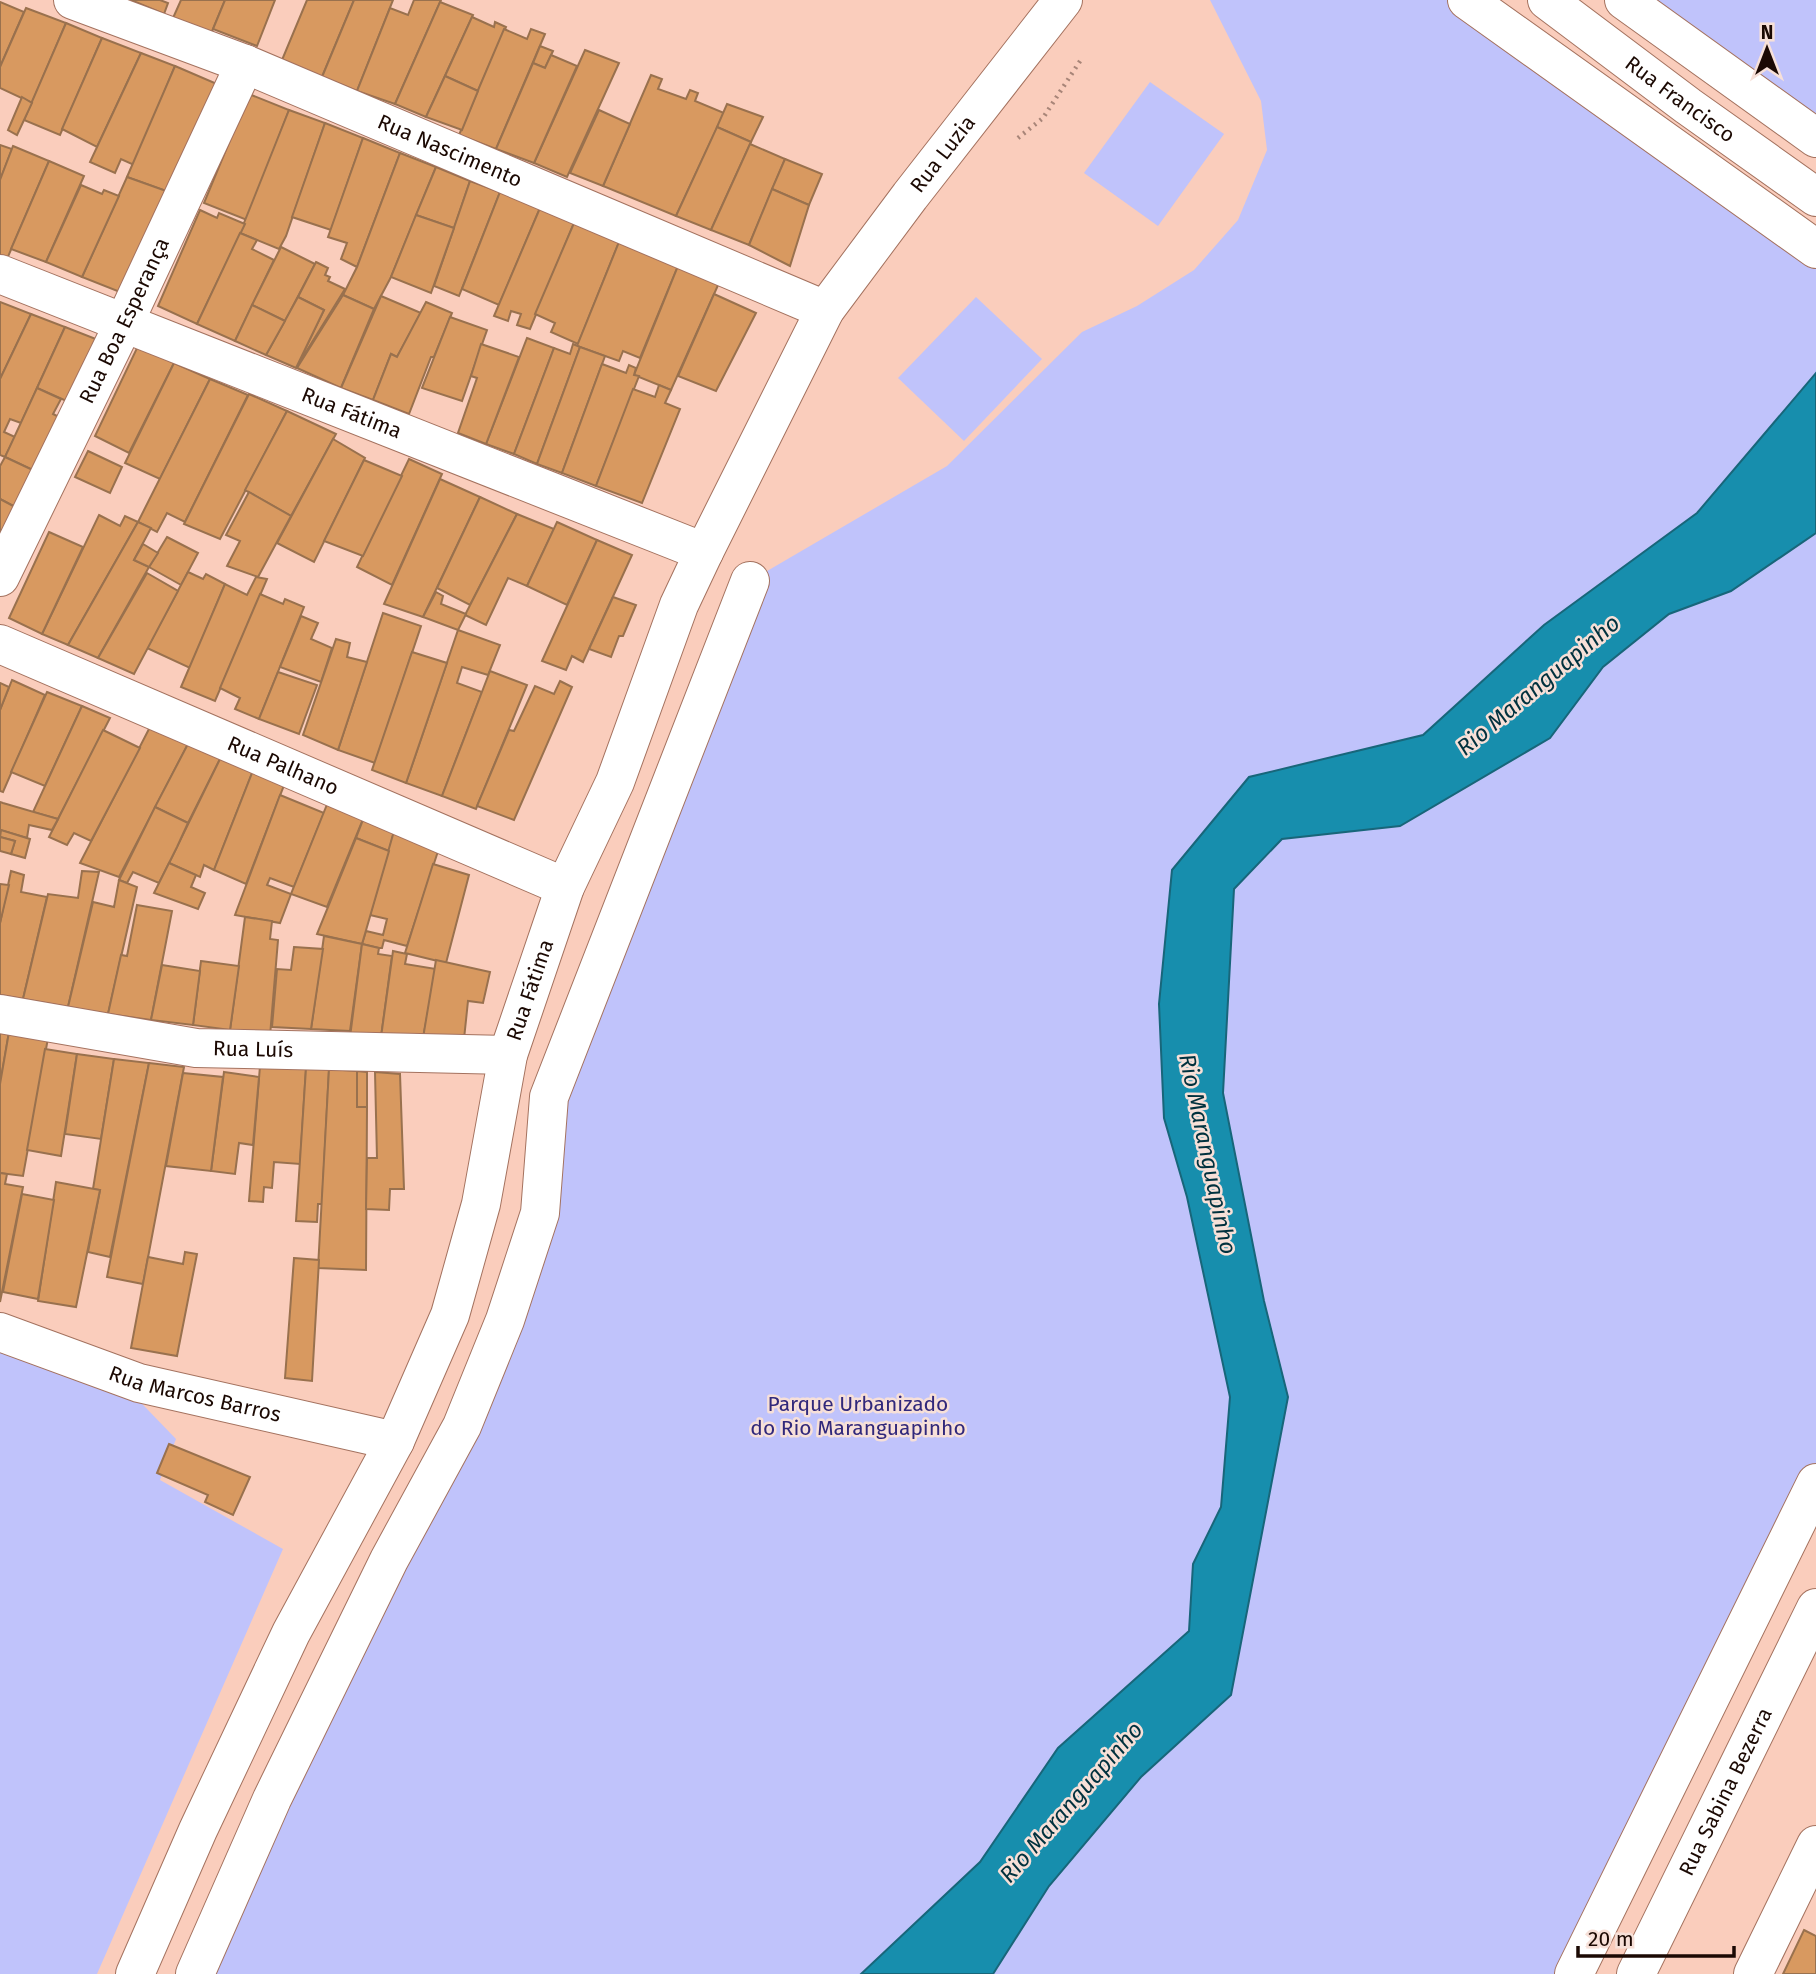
<svg xmlns="http://www.w3.org/2000/svg" width="1816" height="1974" viewBox="0 0 1816 1974" font-family="'Fira Sans',sans-serif">
<style>
.green{fill:#c0c3fb}
.water{fill:#178ead;stroke:#18667a;stroke-width:2}
.building{fill:#d89960;stroke:#99714e;stroke-width:2}
.lines{fill:none;stroke-linecap:round;stroke-linejoin:round}
.minor-casing{stroke:#a4725f;stroke-width:40}
.major-casing{stroke:#a4725f;stroke-width:40}
.path{stroke:#a88578;stroke-width:4.5;stroke-dasharray:2 5;stroke-linecap:butt}
.minor{stroke:#fff;stroke-width:38}
.major{stroke:#fff;stroke-width:38}
.labels{text-anchor:middle;stroke-width:5;stroke-linejoin:round;paint-order:stroke}
.street-label{font-size:21px;fill:#1b0903;stroke:#f7e0d8}
.park-label{font-size:21px;fill:#31287b;stroke:#f7e0d8}
.water-label{font-size:23px;font-style:italic;fill:#00313e;stroke:#f7e0d8}
</style>
<rect width="100%" height="100%" fill="#facdbc"/>
<g class="green">
<path d="M1210,0H1467L1816,249V373L1697,513L1544,625L1423,735L1249,777L1159,1004L1164,1118L1187,1197L1230,1397L1221,1507L1193,1564L1189,1632L1058,1748L980,1862L861,1974H195L505,1320L549,1097L750,581L947,466L1082,332L1137,306L1194,270L1238,220L1267,150L1261,101Z"/>
<path d="M1624,0H1816V138Z"/>
<path d="M1150,82L1224,134L1158,226L1084,173Z"/>
<path d="M976,297L1042,359L964,441L898,378Z"/>
<path d="M1816,533V1483L1574,1974H993L1049,1886L1141,1777L1231,1695L1288,1397L1264,1301L1223,1093L1234,889L1282,839L1400,826L1550,738L1603,667L1669,614L1731,591Z"/>
<path d="M0,1339L122,1383L176,1439L160,1480L283,1549L97,1974H0Z"/>
</g>
<path class="water" d="M1816,373V533L1731,591L1669,614L1603,667L1550,738L1400,826L1282,839L1234,889L1223,1093L1264,1301L1288,1397L1231,1695L1141,1777L1049,1886L993,1974H861L980,1862L1058,1748L1189,1631L1193,1564L1221,1507L1230,1397L1187,1197L1164,1118L1159,1004L1172,870L1249,777L1423,735L1544,625L1697,513Z"/>
<g class="building">
<path d="M131,0H160L168,3L164,14Z"/>
<path d="M181,0H225L211,34L173,18Z"/>
<path d="M225,0H275L257,46L213,29Z"/>
<path d="M307,0H354L322,77L282,60Z"/>
<path d="M354,0H393L357,91L322,77Z"/>
<path d="M414,0H441L395,104L357,91L390,8L408,15Z"/>
<path d="M0,2L24,12L0,67Z"/>
<path d="M440,2L473,15L426,117L395,104Z"/>
<path d="M26,8L66,23L32,103L0,88V67Z"/>
<path d="M472,17L494,27L495,22L506,27L478,91L445,76Z"/>
<path d="M66,23L102,38L60,135L24,120Z"/>
<path d="M504,29L527,39L531,29L545,34L496,149L459,135Z"/>
<path d="M102,38L141,53L97,147L62,129Z"/>
<path d="M540,46L553,51L545,68L533,63Z"/>
<path d="M585,50L619,63L567,177L534,163Z"/>
<path d="M141,53L175,66L134,165L121,159L115,173L90,162Z"/>
<path d="M551,55L577,66L534,163L496,149L533,63L545,68Z"/>
<path d="M175,66L217,84L169,192L127,177Z"/>
<path d="M651,75L662,79L658,89L686,99L690,90L698,93L695,101L724,113L676,216L603,186Z"/>
<path d="M445,76L478,91L462,130L426,117Z"/>
<path d="M249,94L289,110L247,220L204,203Z"/>
<path d="M22,97L32,103L17,135L8,130Z"/>
<path d="M727,104L763,117L751,142L717,127Z"/>
<path d="M289,110L325,123L286,236L279,249L240,233Z"/>
<path d="M599,110L630,124L603,186L570,173Z"/>
<path d="M325,123L363,138L331,230L292,217Z"/>
<path d="M717,127L751,142L711,230L676,216Z"/>
<path d="M363,138L400,153L357,267L341,259L347,243L328,237Z"/>
<path d="M750,144L785,159L749,245L711,230Z"/>
<path d="M0,145L12,149L0,180Z"/>
<path d="M13,146L49,161L7,259L0,256V180Z"/>
<path d="M400,153L436,167L391,277L374,309L343,295L357,267Z"/>
<path d="M785,159L822,174L809,205L772,189Z"/>
<path d="M49,161L84,176L46,262L11,249Z"/>
<path d="M436,167L470,181L454,228L416,215Z"/>
<path d="M127,177L169,192L125,294L82,277Z"/>
<path d="M470,181L500,192L459,296L434,286Z"/>
<path d="M81,185L102,194L104,190L119,196L82,277L46,262Z"/>
<path d="M772,189L809,205L790,266L749,245Z"/>
<path d="M500,192L540,208L499,305L462,289Z"/>
<path d="M540,208L574,223L530,329L517,325L521,314L511,311L508,321L494,316Z"/>
<path d="M200,210L217,218L219,213L245,224L197,324L158,306Z"/>
<path d="M416,215L454,228L431,293L391,277Z"/>
<path d="M574,223L619,242L578,344L551,332L555,323L535,314Z"/>
<path d="M240,233L257,240L252,249L274,260L235,341L197,324Z"/>
<path d="M619,242L678,266L640,358L623,351L619,361L577,346Z"/>
<path d="M281,247L315,264L285,321L252,305Z"/>
<path d="M316,262L328,268L325,275L330,277L328,281L345,289L296,368L324,310L298,297Z"/>
<path d="M678,266L719,283L671,390L634,375Z"/>
<path d="M714,294L756,313L716,391L678,376Z"/>
<path d="M343,295L374,309L341,388L297,368Z"/>
<path d="M381,296L421,313L397,357L391,354L373,400L341,388Z"/>
<path d="M298,297L324,310L296,368L266,355Z"/>
<path d="M0,302L31,314L0,379Z"/>
<path d="M426,302L452,313L434,357H431L409,414L373,400L391,354L397,357Z"/>
<path d="M252,305L285,321L266,355L235,341Z"/>
<path d="M31,314L65,327L21,423L10,419L4,432L15,437L5,457L0,455V379Z"/>
<path d="M450,317L487,330L462,401L422,388Z"/>
<path d="M65,327L101,341L71,403L37,388Z"/>
<path d="M527,338L554,348L514,454L486,444Z"/>
<path d="M481,344L519,357L486,444L458,433L477,378L471,376Z"/>
<path d="M573,344L580,347L537,464L514,454L554,348L570,354Z"/>
<path d="M138,346L174,363L129,453L95,436Z"/>
<path d="M580,347L605,356L562,473L537,464Z"/>
<path d="M174,363L210,379L160,479L125,463Z"/>
<path d="M602,364L626,373L629,365L636,368L634,375L639,376L596,486L562,473Z"/>
<path d="M210,379L248,395L185,522L167,513L157,532L138,522Z"/>
<path d="M659,385L671,390L665,403L680,409L642,503L596,486L633,389L655,397Z"/>
<path d="M37,388L61,399L53,414L63,419L37,472L5,457Z"/>
<path d="M249,394L287,411L220,539L184,524Z"/>
<path d="M287,411L336,434L291,516L245,490Z"/>
<path d="M333,439L365,458L314,562L277,543Z"/>
<path d="M88,451L122,467L110,493L75,477Z"/>
<path d="M5,457L37,472L19,509L0,499V466Z"/>
<path d="M409,459L442,474L392,585L357,567Z"/>
<path d="M364,460L402,476L363,556L324,541Z"/>
<path d="M440,479L480,497L423,617L384,604Z"/>
<path d="M249,492L291,516L258,577L227,566L240,541L226,535Z"/>
<path d="M480,497L517,514L470,605L437,588Z"/>
<path d="M0,499L19,509L0,547Z"/>
<path d="M517,514L554,529L527,586L508,578L486,625L465,615Z"/>
<path d="M99,515L120,526L125,516L138,522L68,645L42,634Z"/>
<path d="M138,522L151,528L134,560L149,567L98,658L68,645Z"/>
<path d="M557,522L597,540L567,605L527,586Z"/>
<path d="M49,532L83,547L42,634L9,618Z"/>
<path d="M167,537L198,553L181,585L149,567Z"/>
<path d="M597,540L632,555L583,662L572,656L566,670L542,661Z"/>
<path d="M143,544L158,553L149,567L134,560Z"/>
<path d="M188,572L203,579L206,574L225,584L190,668L147,648Z"/>
<path d="M147,573L178,591L134,674L98,658Z"/>
<path d="M256,577L267,579L215,701L181,687L225,584L247,595Z"/>
<path d="M436,592L443,596L441,604L466,614L458,630L423,617Z"/>
<path d="M260,594L283,604L285,599L304,607L259,719L235,709L240,698L220,688Z"/>
<path d="M613,597L636,605L623,636H619L611,657L589,649Z"/>
<path d="M383,613L421,626L375,763L338,750Z"/>
<path d="M301,616L318,623L311,639L332,648L321,682L280,667Z"/>
<path d="M458,630L500,645L488,675L462,667L457,683L482,692L442,796L406,783Z"/>
<path d="M336,639L350,643L347,657L367,662L338,750L303,735Z"/>
<path d="M412,652L447,663L406,783L372,770Z"/>
<path d="M490,671L527,685L476,809L442,796Z"/>
<path d="M278,672L317,685L299,734L259,719Z"/>
<path d="M12,680L45,695L3,792L0,791V710Z"/>
<path d="M560,681L572,687L514,820L477,806L509,730L514,731L535,686L554,694Z"/>
<path d="M0,683L9,687L0,710Z"/>
<path d="M47,692L82,706L45,786L11,772Z"/>
<path d="M82,706L110,718L58,819L33,812Z"/>
<path d="M150,727L189,742L119,877L80,863Z"/>
<path d="M103,730L140,748L91,841L74,833L67,845L49,837Z"/>
<path d="M189,742L222,755L188,823L155,807Z"/>
<path d="M222,755L254,768L214,870L204,865L200,877L169,863Z"/>
<path d="M254,768L286,780L246,884L214,870Z"/>
<path d="M280,795L324,813L294,887L270,878L267,885L291,894L280,923L235,915Z"/>
<path d="M330,797L366,812L327,907L291,894Z"/>
<path d="M0,802L3,803L58,819L52,830L29,825L27,838L0,830Z"/>
<path d="M155,807L188,823L177,847L159,883L133,872L127,883L119,880Z"/>
<path d="M366,812L396,824L389,851L356,838Z"/>
<path d="M396,824L442,839L407,946L384,940L382,948H379L362,944L366,931L383,935L387,919L370,915Z"/>
<path d="M1,830L30,839L25,858L11,854L15,841L0,837Z"/>
<path d="M0,837L15,841L11,854L0,851Z"/>
<path d="M356,838L389,851L362,944L317,934Z"/>
<path d="M169,863L196,875L191,887L205,893L198,909L154,893Z"/>
<path d="M433,864L469,875L446,963L405,953Z"/>
<path d="M11,871L24,875L21,892L47,897L23,999L0,995V923Z"/>
<path d="M82,871L99,872L68,1007L23,999L48,894L78,898Z"/>
<path d="M119,880L137,887L108,1014L68,1007L93,902L114,907Z"/>
<path d="M0,884L9,885L0,923Z"/>
<path d="M137,905L172,911L151,1020L108,1014L121,955L127,956Z"/>
<path d="M245,917L272,921L270,939L278,940L270,1036L230,1030Z"/>
<path d="M324,936L362,944L350,1031L311,1029Z"/>
<path d="M362,944L379,948L378,954L392,956L381,1037H350Z"/>
<path d="M294,947L323,949L311,1029L272,1027L277,969L291,970Z"/>
<path d="M393,951L407,954L405,964L436,969L423,1038L381,1037Z"/>
<path d="M436,960L490,972L483,1003L468,1001L464,1039L423,1038Z"/>
<path d="M201,961L239,966L230,1030L193,1025Z"/>
<path d="M162,965L200,971L193,1025L151,1020Z"/>
<path d="M0,1031L9,1032L0,1084Z"/>
<path d="M9,1032L48,1038L23,1176L0,1173V1084Z"/>
<path d="M45,1049L77,1054L61,1156L27,1150Z"/>
<path d="M77,1054L114,1059L101,1139L65,1134Z"/>
<path d="M114,1059L149,1063L110,1257L88,1252L100,1190L93,1189Z"/>
<path d="M149,1063L184,1067L143,1284L107,1277Z"/>
<path d="M260,1066L306,1068L300,1164L274,1162L272,1188L264,1187L263,1202L249,1201Z"/>
<path d="M306,1068L329,1069L322,1204H318L317,1222L296,1221Z"/>
<path d="M329,1069L357,1071V1107H367L366,1270L318,1268Z"/>
<path d="M357,1071L367,1072V1107H357Z"/>
<path d="M224,1072L259,1077L253,1145L239,1143L235,1174L211,1171Z"/>
<path d="M375,1072L400,1074L404,1189H390L389,1210L366,1209L367,1158H377Z"/>
<path d="M183,1073L223,1077L211,1171L166,1166Z"/>
<path d="M0,1173L7,1174L5,1184L23,1187L0,1302Z"/>
<path d="M56,1182L100,1190L76,1307L38,1301Z"/>
<path d="M22,1194L54,1200L38,1299L3,1292Z"/>
<path d="M185,1252L197,1254L177,1356L131,1348L148,1257L183,1264Z"/>
<path d="M294,1258L319,1260L312,1381L285,1378Z"/>
<path d="M169,1444L250,1477L233,1515L205,1502L208,1495L157,1473Z"/>
<path d="M1804,1930L1816,1936V1974H1783Z"/>
</g>
<g class="lines">
<defs>
<g id="minor">
<path id="s1" d="M73,0L245,64L825,310"/>
<path d="M1467,0L1816,249"/>
<path id="s2" d="M1547,0L1688,106L1816,197"/>
<path d="M1624,0L1816,138"/>
<path id="s3" d="M0,274L704,552"/>
<path id="s4" d="M0,577L125,321L245,64"/>
<path id="s5" d="M0,644L565,887"/>
<path id="s6" d="M0,1014L196,1048L508,1055"/>
<path id="s7" d="M0,1332L139,1383L395,1441"/>
<path id="s8" d="M135,1974L198,1830L291,1633L395,1441L450,1315L481,1204L508,1055L565,887L615,782L679,605L704,552L825,310L910,196L1063,0"/>
<path d="M195,1974L272,1799L389,1560L462,1426L505,1320L540,1213L549,1097L750,581"/>
<path d="M1574,1974L1816,1483"/>
<path d="M1753,1974L1816,1845"/>
</g>
<g id="major">
<path id="s9" d="M1636,1974L1816,1608"/>
</g>
</defs>
<use href="#minor" class="minor-casing"/>
<use href="#major" class="major-casing"/>
<path class="path" d="M1018,138L1043,118L1082,58"/>
<use href="#minor" class="minor"/>
<use href="#major" class="major"/>
</g>
<g class="labels">
<g class="street-label">
<text dy="7" stroke="none"><textPath href="#s2" startOffset="166">Rua Francisco</textPath></text>
<text dy="7" stroke="none"><textPath href="#s1" startOffset="406">Rua Nascimento</textPath></text>
<text dy="7" stroke="none"><textPath href="#s8" startOffset="2004">Rua Luzia</textPath></text>
<text dy="7" stroke="none"><textPath href="#s4" startOffset="285">Rua Boa Esperança</textPath></text>
<text dy="7" stroke="none"><textPath href="#s3" startOffset="378">Rua Fátima</textPath></text>
<text dy="7" stroke="none"><textPath href="#s5" startOffset="308">Rua Palhano</textPath></text>
<text dy="7" stroke="none"><textPath href="#s8" startOffset="1066">Rua Fátima</textPath></text>
<text dy="7" stroke="none"><textPath href="#s6" startOffset="256">Rua Luís</textPath></text>
<text dy="7" stroke="none"><textPath href="#s7" startOffset="205">Rua Marcos Barros</textPath></text>
<text dy="7" stroke="none"><textPath href="#s9" startOffset="203">Rua Sabina Bezerra</textPath></text>
</g>
<g class="park-label">
<text x="858" y="1411">Parque Urbanizado<tspan x="858" dy="24">do Rio Maranguapinho</tspan></text>
</g>
<g class="water-label">
<text transform="translate(1538 685) rotate(-40)" y="8">Rio Maranguapinho</text>
<text transform="translate(1208 1154) rotate(78)" y="8">Rio Maranguapinho</text>
<text transform="translate(1071 1802) rotate(-49)" y="8">Rio Maranguapinho</text>
</g>
</g>
<g transform="translate(1767 49)" stroke="#f7e0d8" stroke-width="5" paint-order="stroke">
<path d="M0-5L12 26L0 18L-12 26Z" fill="#1b0903"/>
<text y="-10" font-size="19" font-weight="bold" text-anchor="middle" fill="#1b0903">N</text>
</g>
<path d="M1578 1946v10h156v-10" fill="none" stroke="#1b0903" stroke-width="3.5"/>
<text x="1588" y="1946" font-size="21" fill="#1b0903" stroke="#f7e0d8" stroke-width="5" paint-order="stroke">20 m</text>
</svg>
